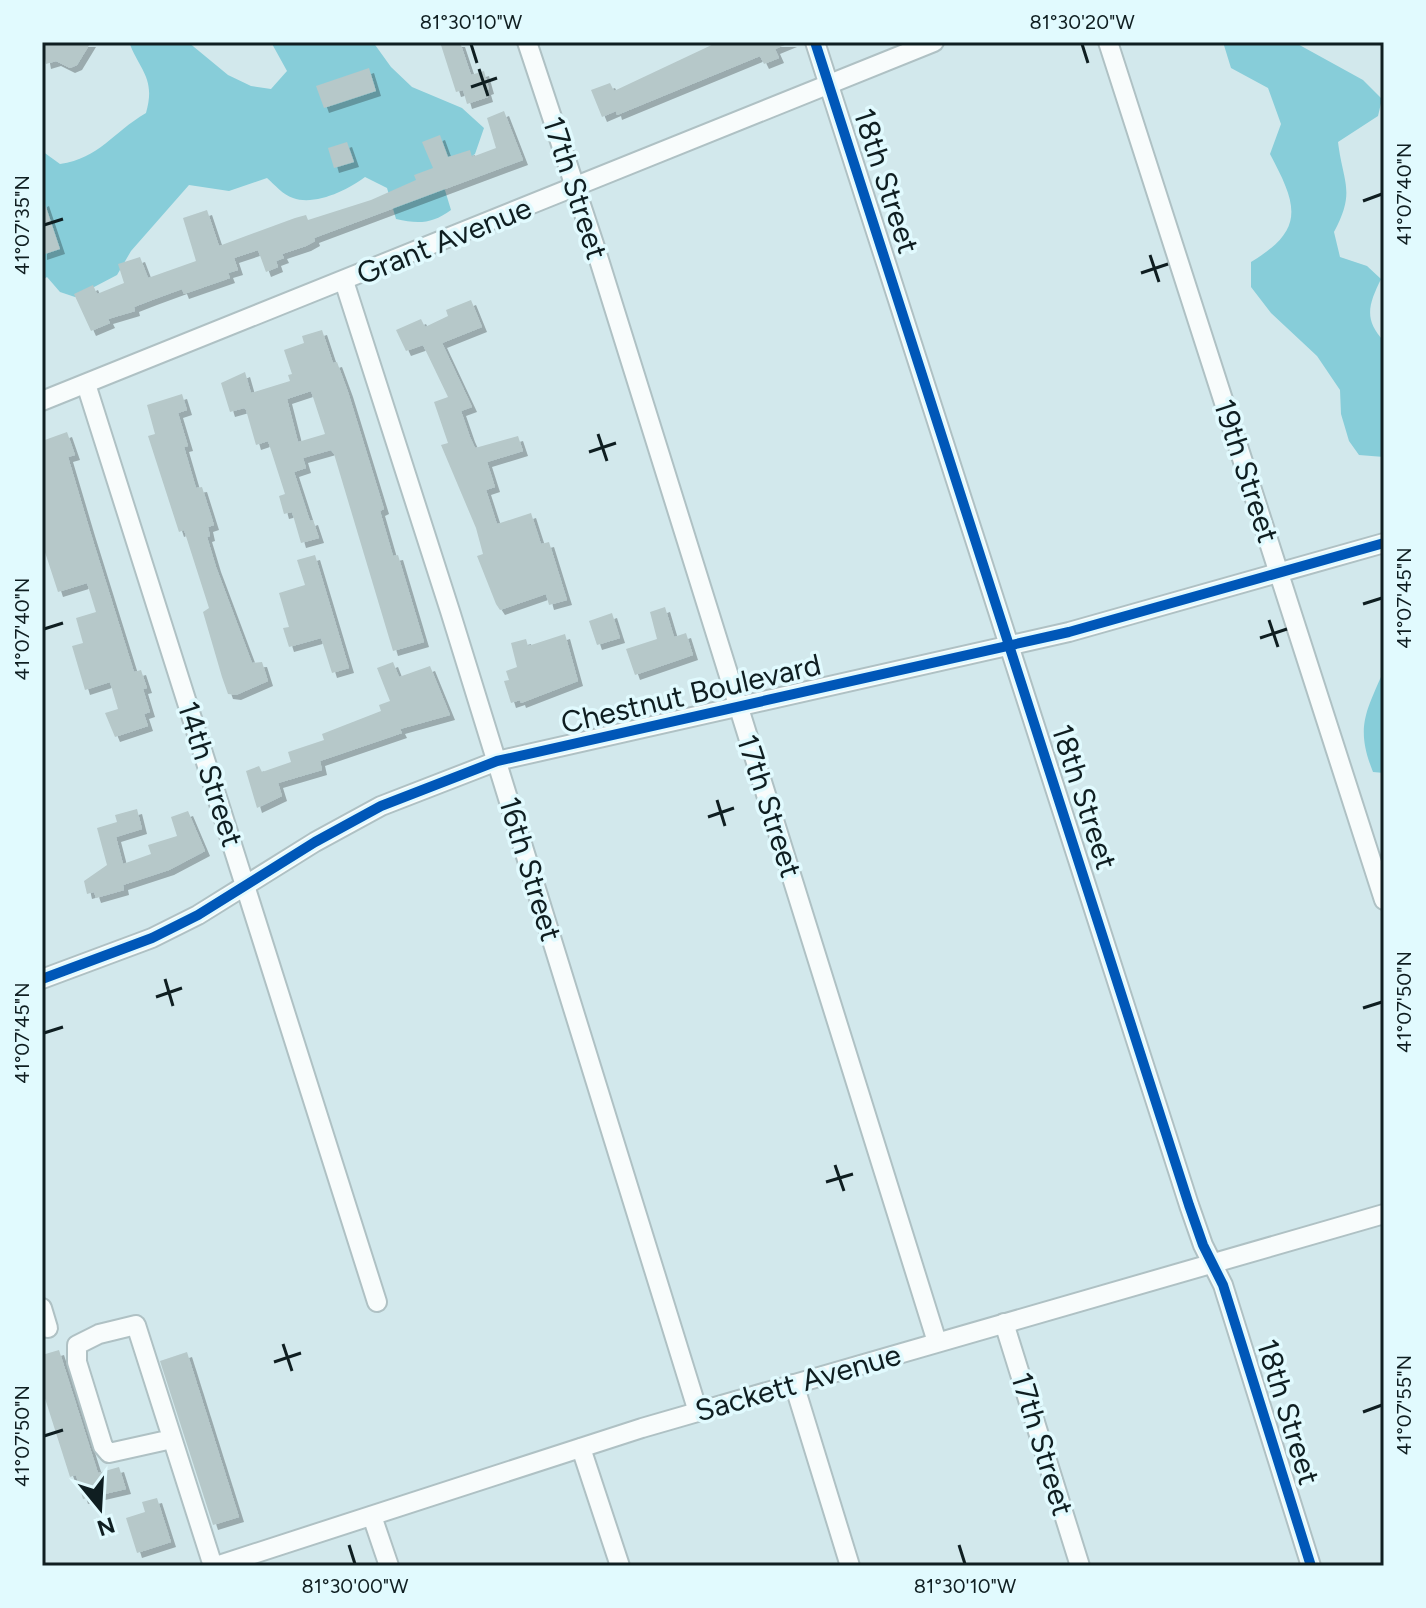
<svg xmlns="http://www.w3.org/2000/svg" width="1426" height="1608" viewBox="0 0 1426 1608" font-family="Figtree,sans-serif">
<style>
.forest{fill:#87cdd9}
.building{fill:#b6c8c9;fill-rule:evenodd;filter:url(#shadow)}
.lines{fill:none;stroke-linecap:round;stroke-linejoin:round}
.minor-casing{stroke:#afc1c4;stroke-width:22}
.minor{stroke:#f8fcfc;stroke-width:18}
.cycleway-casing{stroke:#e1fafe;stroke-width:15}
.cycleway{stroke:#0057b8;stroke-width:10}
.ticks{fill:none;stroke:#0f1e21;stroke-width:3}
.labels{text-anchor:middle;stroke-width:7;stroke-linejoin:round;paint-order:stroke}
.street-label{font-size:30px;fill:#0f1e21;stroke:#e1fafe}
.neatline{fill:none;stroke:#0f1e21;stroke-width:3}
.ticks-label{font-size:20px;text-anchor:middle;fill:#0f1e21}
</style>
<defs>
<filter id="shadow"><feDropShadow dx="5" dy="5" stdDeviation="0" flood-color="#0004"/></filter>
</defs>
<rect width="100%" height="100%" fill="#d2e8ec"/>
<g class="forest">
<path d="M129,42H188L228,75L251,86L271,89L287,71L271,42H373L391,67L412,87L462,108L484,128L475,154L453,168L444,187L451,210C432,224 418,224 396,219L387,188L365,177C348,190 315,206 293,198C283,195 275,185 267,178L229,191L189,185L131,251L117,275L75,297L60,292L47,277L42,280V151L60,164C100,158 112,133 146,113C156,78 140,71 129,42Z"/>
<path d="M1223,42H1294L1363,80L1382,99L1378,116L1338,142C1343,183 1356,191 1334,232L1340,257L1367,266L1381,279C1369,304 1363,319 1384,341V457L1359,455L1349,441L1341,414L1340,390L1317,356L1271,313L1251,287V262C1306,229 1297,205 1270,154L1281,124L1268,88L1231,68Z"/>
<path d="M1384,670V773L1373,772C1355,727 1366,712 1384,670Z"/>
</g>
<g class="building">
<path d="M42,42H91L77,65L70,68L56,61L46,64Z"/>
<path d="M440,42H460L471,75L484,71L489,89L486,90L488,97L467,104L463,90L456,92Z"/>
<path d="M718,42H792L775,49L779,58L764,64L760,56L617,115L616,111L602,117L591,90L610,83L614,91Z"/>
<path d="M369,68L376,91L324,108L316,86Z"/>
<path d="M504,111L523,160L314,238L315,241L306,246L282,254L284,258L276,261L278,267L266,272L258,250L234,258L238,270L228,273L230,278L184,294L182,289L152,300L134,307L135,311L108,319L110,323L91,331L74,294L93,285L97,294L124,283L118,264L140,257L148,278L196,261L183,218L207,210L219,246L295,218L306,215L308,220L371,200L416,180L414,175L433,168L422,142L440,135L448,157L470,150L472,157L496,148L487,118Z"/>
<path d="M347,142L354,162L334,168L328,148Z"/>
<path d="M44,201L60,249L42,255V202Z"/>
<path d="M471,300L482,327L442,343L472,407L461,411L470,437L475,448L518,436L523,451L487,462L495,487L486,490L497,524L531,513L541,544L549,542L567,600L549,605L546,594L500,610L496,604L477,556L483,554L476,528L441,445L448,443L434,402L448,397L423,345L406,351L396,330L421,319L425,327L448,316L446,310Z"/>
<path d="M322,330L333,363L337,362L348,392L384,509L380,511L393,556L398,555L424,642L393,651L334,454L331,450L303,458L306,468L294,472L310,521L313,520L319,538L301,543L292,512L284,514L279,496L285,494L268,441L256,445L246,410L244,408L230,412L221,383L245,372L251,393L290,381L288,375L292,374L284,350L304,343L302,336ZM311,391L325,434L298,442L287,399Z"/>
<path d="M182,394L187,410L178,413L188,446L184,447L196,488L202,487L214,525L208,527L210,536L207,537L216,567L252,663L262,662L268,681L236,695L228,694L222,677L203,612L209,608L184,530L179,532L148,436L155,434L147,405Z"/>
<path d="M67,432L75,455L68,457L90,531L134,672L141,670L147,688L143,689L150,712L144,714L148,726L115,737L105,713L118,709L110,682L85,690L72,646L83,643L76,618L96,612L87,583L58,592L42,543V441Z"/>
<path d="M315,555L349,668L332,673L321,638L289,647L283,628L289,627L279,593L305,585L297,560Z"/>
<path d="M665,607L674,637L686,633L693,655L635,675L626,649L657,639L650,612Z"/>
<path d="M612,613L620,638L597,645L589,621Z"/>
<path d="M565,634L578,681L521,703L520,700L511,703L504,681L509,680L506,671L517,667L511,643L526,639L528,646Z"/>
<path d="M393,662L399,677L430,666L450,715L400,729L402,733L320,761L322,770L278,783L282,796L257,808L246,771L259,766L262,772L291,762L288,752L324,740L322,734L381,711L379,705L390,701L377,668Z"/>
<path d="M137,809L142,829L116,837L123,864L151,854L148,845L177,836L171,817L188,811L205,851L169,870L123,885L124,890L96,898L94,892L87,894L84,881L107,865L97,828L117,822L115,815Z"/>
<path d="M59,1350L98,1473L119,1467L126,1489L83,1499L76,1475L70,1477L42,1389V1355Z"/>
<path d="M187,1352L239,1517L213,1525L160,1361Z"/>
<path d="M157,1498L171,1542L137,1553L126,1518L145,1512L142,1502Z"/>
</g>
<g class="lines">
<defs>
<g id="minor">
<path d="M527,42L595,247L937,1342"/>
<path d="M815,42L1189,1205L1203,1245L1223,1285L1311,1566"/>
<path d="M1108,42L1384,900"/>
<path d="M344,281L450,611L698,1412"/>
<path d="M86,384L377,1302"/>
<path d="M42,401L934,42"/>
<path d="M42,979L152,938L198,915L315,842L381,806L497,761L1069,632L1384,543"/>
<path d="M42,1308L48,1328"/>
<path d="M1004,1323L1080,1566"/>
<path d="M794,1384L850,1566"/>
<path d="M172,1439L109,1453L103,1446L77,1362V1345L99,1334L136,1325L213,1566"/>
<path d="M581,1448L620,1566"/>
<path d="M372,1516L389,1566"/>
<path d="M216,1566L642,1428L1384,1214"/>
</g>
</defs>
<use href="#minor" class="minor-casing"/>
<use href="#minor" class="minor"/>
<defs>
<g id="cycleway">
<path d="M815,42L1189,1205L1203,1245L1223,1285L1311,1566"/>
<path d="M42,979L152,938L198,915L315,842L381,806L497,761L1069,632L1384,543"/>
</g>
</defs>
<use href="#cycleway" class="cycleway-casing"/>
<use href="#cycleway" class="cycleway"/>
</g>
<path class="ticks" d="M471,44L477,63M1082,44L1088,63M479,69L488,96M471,87L497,78M1363,201L1382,194M44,225L63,219M1150,255L1159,282M1141,273L1168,264M598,434L607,461M589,452L616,443M1363,604L1382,598M1269,620L1278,647M44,629L63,623M1260,638L1287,629M717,800L725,826M708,817L734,808M165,979L173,1006M156,997L182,988M1363,1008L1382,1002M44,1033L63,1027M835,1165L844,1191M826,1182L853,1174M283,1344L292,1371M274,1362L301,1353M1363,1412L1382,1405M44,1436L63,1430M349,1545L355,1564M959,1545L965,1564"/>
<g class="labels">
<g class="street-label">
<text transform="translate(886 181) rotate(72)" y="10">18th Street</text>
<text transform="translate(575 188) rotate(72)" y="10">17th Street</text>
<text transform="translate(444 241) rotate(-22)" y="10">Grant Avenue</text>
<text transform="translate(1246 471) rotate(72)" y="10">19th Street</text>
<text transform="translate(691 694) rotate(-13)" y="10">Chestnut Boulevard</text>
<text transform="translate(210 774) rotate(72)" y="10">14th Street</text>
<text transform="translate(1084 797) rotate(72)" y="10">18th Street</text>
<text transform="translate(769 806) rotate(72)" y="10">17th Street</text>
<text transform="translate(530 869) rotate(73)" y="10">16th Street</text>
<text transform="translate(798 1383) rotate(-16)" y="10">Sackett Avenue</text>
<text transform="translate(1288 1412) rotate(73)" y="10">18th Street</text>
<text transform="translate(1042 1444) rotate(73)" y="10">17th Street</text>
</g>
</g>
<rect width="1426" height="1608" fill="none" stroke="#e1fafe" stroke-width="88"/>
<g transform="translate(100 1508) rotate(162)" stroke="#e1fafe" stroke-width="6" paint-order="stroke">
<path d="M0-6L14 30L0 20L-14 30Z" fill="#0f1e21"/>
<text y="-12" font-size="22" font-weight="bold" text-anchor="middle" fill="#0f1e21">N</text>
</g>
<rect x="44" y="44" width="1338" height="1520" class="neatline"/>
<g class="ticks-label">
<text x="471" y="29">81°30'10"W</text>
<text x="1082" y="29">81°30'20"W</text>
<text transform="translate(1404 194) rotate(-90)" y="7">41°07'40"N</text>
<text transform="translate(22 225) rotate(-90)" y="7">41°07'35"N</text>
<text transform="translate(1404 598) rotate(-90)" y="7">41°07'45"N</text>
<text transform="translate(22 629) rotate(-90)" y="7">41°07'40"N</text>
<text transform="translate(1404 1002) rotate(-90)" y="7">41°07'50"N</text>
<text transform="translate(22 1033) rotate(-90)" y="7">41°07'45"N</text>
<text transform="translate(1404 1405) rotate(-90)" y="7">41°07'55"N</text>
<text transform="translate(22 1436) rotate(-90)" y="7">41°07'50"N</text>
<text x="355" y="1593">81°30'00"W</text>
<text x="965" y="1593">81°30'10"W</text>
</g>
</svg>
